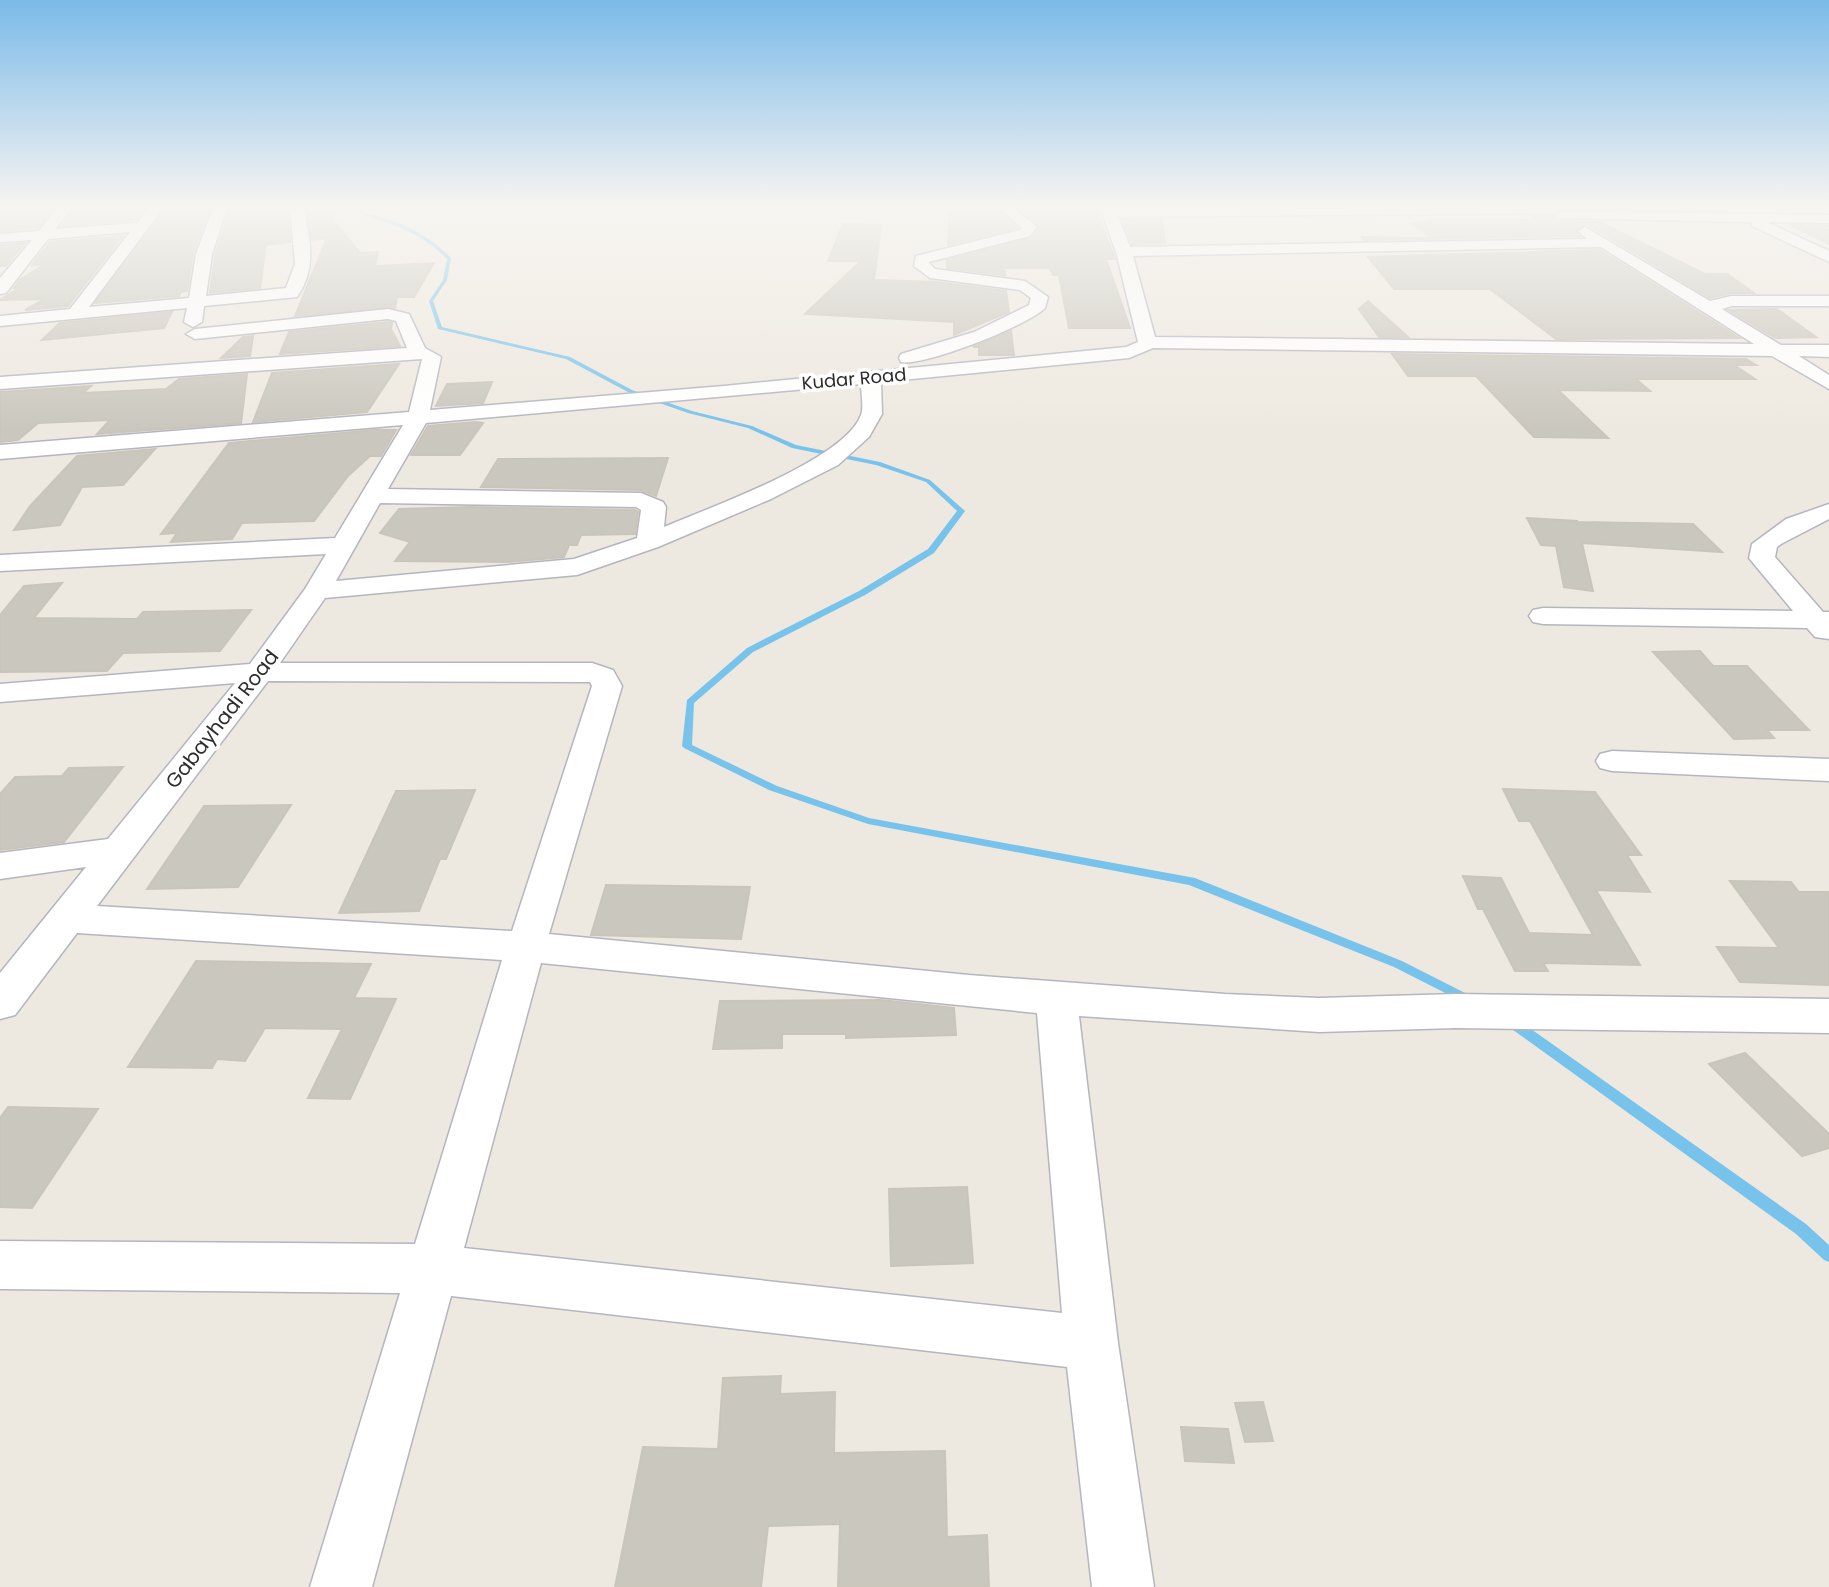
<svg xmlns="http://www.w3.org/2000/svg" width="1829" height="1587" viewBox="0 0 1829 1587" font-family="Poppins,sans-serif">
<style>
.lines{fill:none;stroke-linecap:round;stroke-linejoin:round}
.stream{fill:#78c3eb;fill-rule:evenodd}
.building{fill:#cac7be;stroke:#cac5ba;stroke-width:2}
.minor-casing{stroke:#b4b5c0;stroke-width:3}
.minor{fill:#fff;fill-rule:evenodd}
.labels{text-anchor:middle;stroke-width:7;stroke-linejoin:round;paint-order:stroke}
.far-street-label{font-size:18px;fill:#2d2d2d;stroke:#fff}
.street-label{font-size:20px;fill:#2d2d2d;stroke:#fff}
</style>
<rect width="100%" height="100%" fill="#eee9e0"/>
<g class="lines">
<g class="stream">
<path d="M344,208C353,208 360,211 369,213C400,222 428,234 451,258L447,280L433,301L442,327L570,357L632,390L692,411L752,426L796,445L880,462L930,480L965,511L934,553L865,595L753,652L694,703L692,745L777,786L869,818L1195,878L1402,961L1471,996L1473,999L1471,1002L1467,1004L1463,1002L1394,967L1189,885L868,824L769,790L684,748L682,746L687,700L747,648L859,591L928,549L957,511L926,482L876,465L792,448L748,428L688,413L628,392L566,359L438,329L429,301L443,280L447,259C417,227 382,223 344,208Z"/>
<path d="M1513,1018L1517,1019L1806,1224L1829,1245V1262L1824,1260L1796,1234L1509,1027L1507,1023L1509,1019Z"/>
</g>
</g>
<g class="building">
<path d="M0,208H54L38,228L0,231Z"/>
<path d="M75,208H145L135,220L62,226Z"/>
<path d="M166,208H210L193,253L187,291L181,292L179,296L95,303Z"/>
<path d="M230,208H287L290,242L266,245L260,288L210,293L215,255Z"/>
<path d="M307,208H323L360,253L378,252L375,266L434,263L414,297H397L395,308L295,316L327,238L312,240Z"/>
<path d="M950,208H996L1017,228L948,245Z"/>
<path d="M1019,208H1095L1113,253L1115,259H1106L1130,328H1069L1059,275H1053L1050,268H1004L1005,275L947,268V260L1032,238L1040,227Z"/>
<path d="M1530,216H1553L1558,221L1600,222L1705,274H1727L1754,293H1731L1710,298L1587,224L1575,231L1579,236L1364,240L1362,237L1432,238L1411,223L1431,222L1428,220H1538Z"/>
<path d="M1122,220H1162L1165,243L1132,244Z"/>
<path d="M843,224L881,225L874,280L936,282L1006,291L1009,312L954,335V322L805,314L861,261H828Z"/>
<path d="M1791,225L1829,226V244Z"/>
<path d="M123,236L68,306L25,310L45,299L0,300L19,288H14L20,280L45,264L32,265L50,242Z"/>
<path d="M25,243L6,266H0V245Z"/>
<path d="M1600,250L1739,338L1556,339L1490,289H1394L1368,257Z"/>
<path d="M1368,301L1408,337H1379L1359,309Z"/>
<path d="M1777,309L1816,337L1775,338L1729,310Z"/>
<path d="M172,312L164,328L42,340L60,323Z"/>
<path d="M388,322L392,323L391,329L400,346L280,354L289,332Z"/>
<path d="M1011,331L1014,355H979V347H973Z"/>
<path d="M253,336L250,356L221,358L243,337Z"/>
<path d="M1392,354L1746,359L1756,365H1734L1755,379H1636L1650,391L1558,390L1608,438L1534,437L1476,376H1408Z"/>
<path d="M399,364L367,412L253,422L272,373Z"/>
<path d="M247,374L241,423L97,434L110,420L38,423L18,440L0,442V392L91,386L83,393L166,389L179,379Z"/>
<path d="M492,382L483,403L436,406L447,384Z"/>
<path d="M476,422L483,423L460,455H411L428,426Z"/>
<path d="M375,430H396L381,456H370L348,476L314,521L242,523L232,539L171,542L177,533L161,534L229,443Z"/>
<path d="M155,449L123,485L82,487L60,525L14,530L30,506L77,456Z"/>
<path d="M668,458L656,496L641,490L481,487L498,459Z"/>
<path d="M469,507L635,510L638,512L635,534L581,535L577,545H569L564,557L507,562L395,561L410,542L380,533L399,509Z"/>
<path d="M1527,518L1577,521V525L1578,522L1693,524L1722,552L1582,543L1593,591L1564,587L1556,546L1541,545Z"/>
<path d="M62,583L34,618L137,619L143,612L251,610L220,651L123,653L107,671L0,672V615L24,586Z"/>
<path d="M1700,651L1713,666H1747L1809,730H1767L1774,738L1734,739L1653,652Z"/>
<path d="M123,767L64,842L0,850V794L15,777L62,776L69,768Z"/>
<path d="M1503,789L1595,792L1641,855H1627L1650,892L1596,890L1640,965L1543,963L1548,971H1515L1483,909H1478L1463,876L1501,878L1529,933L1593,935L1530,821H1519Z"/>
<path d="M475,790L446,859H440L419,911L339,913L396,791Z"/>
<path d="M291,805L238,887L147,889L204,806Z"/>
<path d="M1730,881L1791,882L1799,892H1829V985L1740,982L1717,947L1779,948Z"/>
<path d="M606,885L750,887L741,939L591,935Z"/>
<path d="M196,961L371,964L354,998L396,999L350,1099L308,1098L342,1029L265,1028L245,1061L217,1059L212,1068L128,1067Z"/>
<path d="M881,1000L954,1008L956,1035L846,1038V1034H782V1048L713,1049L720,1001Z"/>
<path d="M1745,1053L1829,1134V1148L1802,1156L1709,1064Z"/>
<path d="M8,1107L98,1109L32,1208L0,1207V1118Z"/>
<path d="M967,1187L973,1263L891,1266L889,1189Z"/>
<path d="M781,1376L780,1394L835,1392L834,1453L945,1451L947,1537L987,1535L989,1587H838L840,1524L768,1526L761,1587H615L643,1447L718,1449L723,1378Z"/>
<path d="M1263,1402L1273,1441L1245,1442L1235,1403Z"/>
<path d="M1181,1427L1228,1429L1234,1463L1185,1461Z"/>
</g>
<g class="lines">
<defs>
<g id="minor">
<path d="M58,208H72L55,229L137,223L149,208H163L89,307L189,298L196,254L213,208H227L212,254L206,296L286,288L295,264L290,208H304C310,240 317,269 297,297L204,306L202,322L193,327L184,322L187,308L0,326V316L70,309L130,232L48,239L6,293L0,294V278L32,240L0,242V234L39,231Z"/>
<path d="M999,208H1014L1037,227L1030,236L929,262L930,264L935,269L1025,281L1048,297L1045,308C1029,325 923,367 901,362L899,358L901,354L974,332L1029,305L1031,298L1020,290L930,278L914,266L916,256L1020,230L1022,228Z"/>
<path d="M1100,208H1559L1553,213L1118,217L1130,247L1587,239L1578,231L1585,227L1710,301L1731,296H1829V306H1732L1722,309L1781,345H1829V357L1799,356L1829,375V389L1772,356L1153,348L1129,358L881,382L882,414L869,437L838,465L771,499L658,547L577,575L325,598L280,663H592L613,670L622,686L549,934L969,975L1225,994L1319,998L1456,994L1829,999V1033L1456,1028L1319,1032L1079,1016L1118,1343L1154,1587H1092L1067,1367L451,1296L372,1587H310L400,1293L0,1289V1241L415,1244L502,960L77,933L15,1015L0,1019V973L86,867L0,879V853L108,839L235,683L0,702V684L250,664L305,589L326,554L0,571V555L335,538L403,425L0,459V445L409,412L422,359L0,389V377L407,348L396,321L388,319L195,339L186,334L195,329L388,309L409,314L425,348L441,357L430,410L724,386L1126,347L1138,342L1116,252ZM1601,247L1754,344L1155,337L1133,256ZM861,384C861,393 864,407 861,415C845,460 708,508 664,527L666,507L663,502L641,493L388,489L426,423ZM380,503L636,507L641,510L637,538L574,559L336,581ZM268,681L590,682L592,686L512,931L97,906ZM541,963L1037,1013L1062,1313L464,1248Z"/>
<path d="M1563,211L1829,215V223L1767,222L1829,251V262L1752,226L1751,222L1558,218L1556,215Z"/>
<path d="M1829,504V519L1781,544L1777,547L1775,557L1823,612H1829V639L1815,637L1807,628L1543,624L1533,622L1529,616L1533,610L1543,608L1793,611L1749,558L1752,544L1786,519Z"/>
<path d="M1612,751L1829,759V781L1612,771L1600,768L1596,761L1600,754Z"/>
</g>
</defs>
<use href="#minor" class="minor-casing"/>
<use href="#minor" class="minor"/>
</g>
<linearGradient id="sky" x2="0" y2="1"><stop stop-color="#7bbae9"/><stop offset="0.48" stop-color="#f7f5f1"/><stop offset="1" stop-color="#f7f5f1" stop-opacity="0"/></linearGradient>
<rect width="1829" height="430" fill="url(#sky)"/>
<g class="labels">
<g class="far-street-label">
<text transform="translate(854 379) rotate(-5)" y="6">Kudar Road</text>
</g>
<g class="street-label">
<text transform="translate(222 719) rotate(-52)" y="7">Gabayhadi Road</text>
</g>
</g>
</svg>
